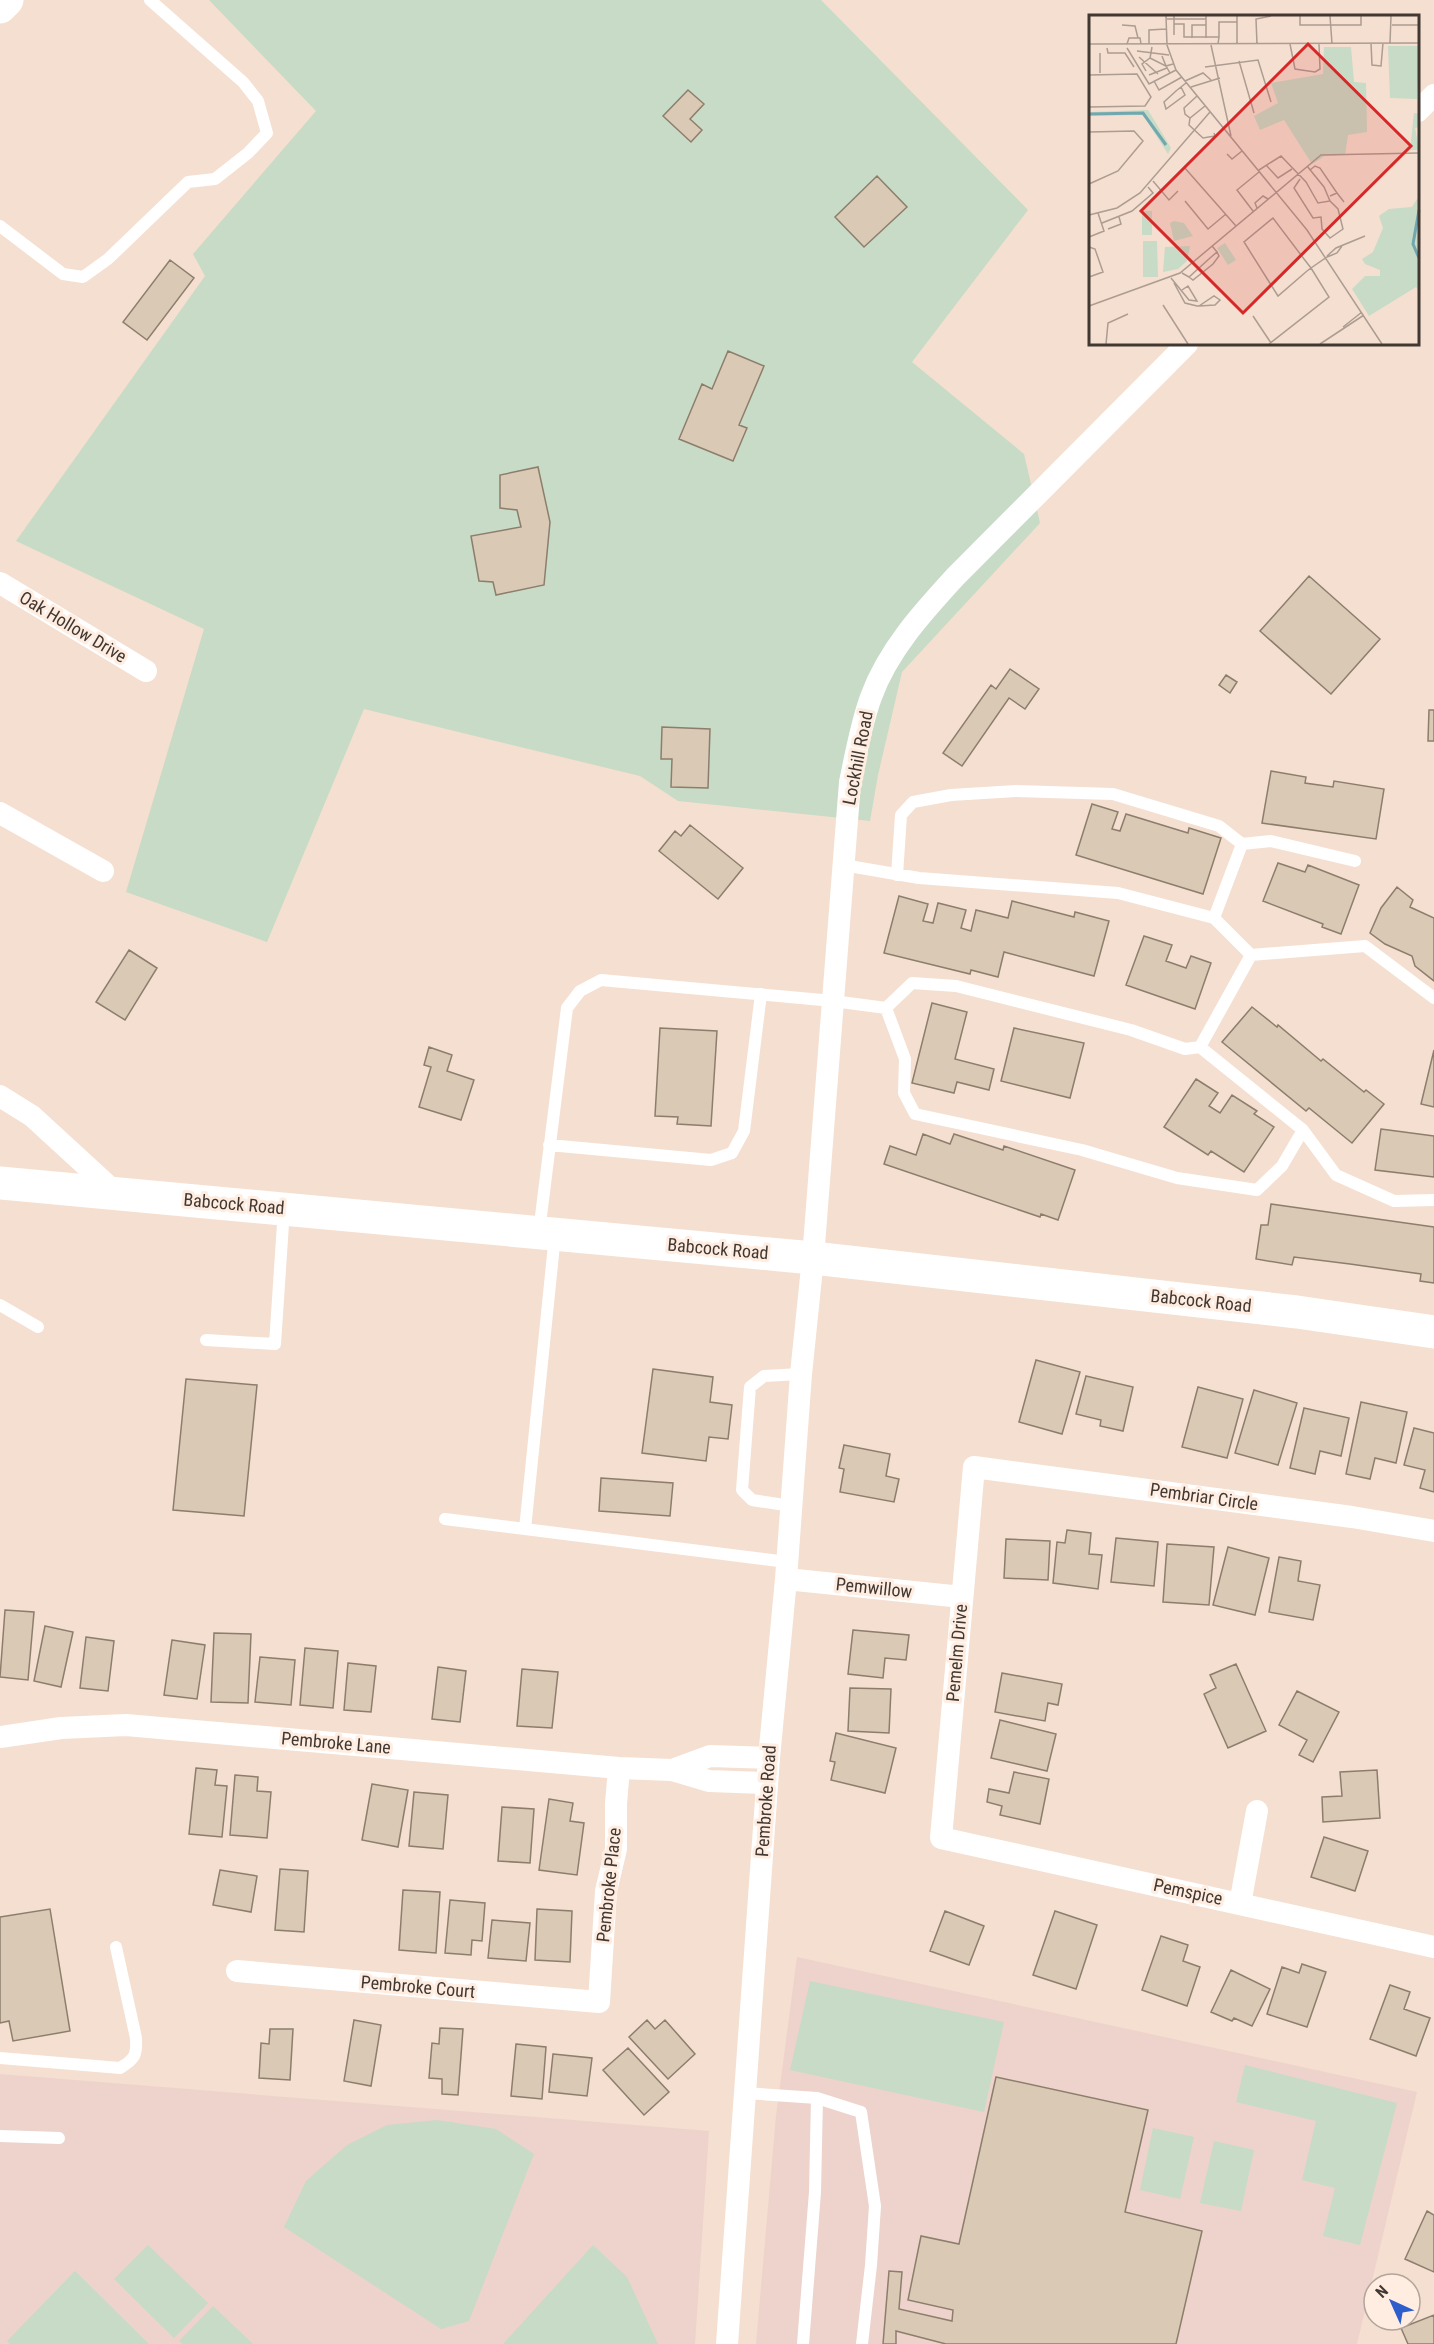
<svg xmlns="http://www.w3.org/2000/svg" width="1434" height="2344" viewBox="0 0 1434 2344" font-family="'Roboto Condensed',sans-serif">
<rect width="100%" height="100%" fill="#f5dfd0"/>
<!-- education -->
<path fill="#edd3cc" d="M 797,1957 L 1417,2092 L 1357,2344 L 756,2344 L 776,2116 Z
M 0,2074 L 709,2131 L 695,2344 L 0,2344 Z"/>
<!-- green -->
<path fill="#c7dbc6" fill-rule="evenodd" d="M 209,0 L 821,0 L 1028,210 L 912,362 L 1024,454 L 1040,523 L 902,672 L 878,775 L 870,821 L 678,801 L 640,776 L 364,709 L 267,942 L 126,892 L 204,629 L 16,541 L 205,276 L 193,254 L 316,111 ZM 688,90 L 703,104 L 690,119 L 702,130 L 691,142 L 663,116 ZM 877,177 L 906,207 L 865,247 L 835,217 ZM 702,385 C 723,392 727,419 747,429 L 733,461 L 679,439 ZM 538,467 L 550,522 L 544,584 L 496,595 L 493,582 L 521,527 L 517,510 L 500,508 L 500,475 Z
M 810,1981 L 1004,2022 L 984,2112 L 790,2070 Z
M 1245,2065 L 1397,2103 L 1360,2245 L 1323,2236 L 1335,2188 L 1302,2180 L 1316,2121 L 1236,2102 Z
M 437,2120 L 496,2129 L 534,2154 L 469,2321 L 441,2329 L 284,2227 L 306,2181 L 347,2145 L 387,2125 Z
M 1153,2128 L 1194,2137 L 1180,2199 L 1140,2190 Z
M 1214,2141 L 1254,2150 L 1241,2211 L 1200,2203 Z
M 148,2245 L 208,2303 L 174,2338 L 114,2279 Z
M 593,2245 L 627,2277 L 658,2344 L 503,2344 Z
M 75,2271 L 149,2344 L 10,2344 L 7,2341 Z
M 213,2306 L 253,2344 L 183,2344 L 179,2341 Z"/>
<!-- building -->
<path fill="#d9c9b5" stroke="#8d7e6c" stroke-width="1.5" d="M 688,90 L 704,104 L 690,119 L 702,130 L 691,142 L 663,116 Z
M 877,176 L 907,207 L 864,247 L 835,217 Z
M 170,260 L 194,278 L 147,340 L 123,322 Z
M 728,351 L 764,366 L 739,425 L 747,428 L 733,461 L 679,439 L 702,384 L 712,389 Z
M 538,467 L 550,522 L 544,585 L 496,595 L 493,582 L 479,581 L 471,536 L 521,527 L 517,510 L 500,508 L 500,475 Z
M 1309,576 L 1380,639 L 1331,694 L 1260,631 Z
M 1010,669 L 1039,689 L 1025,709 L 1009,698 L 962,766 L 943,753 L 991,685 L 996,689 Z
M 1226,675 L 1237,682 L 1230,693 L 1219,685 Z
M 1429,710 L 1434,710 L 1434,741 L 1428,741 Z
M 662,727 L 710,729 L 708,788 L 671,787 L 672,759 L 661,759 Z
M 1271,771 L 1306,777 L 1305,783 L 1333,787 L 1334,781 L 1384,789 L 1376,839 L 1262,823 Z
M 1092,804 L 1118,812 L 1112,829 L 1120,831 L 1126,814 L 1188,833 L 1189,828 L 1221,838 L 1203,894 L 1076,855 Z
M 690,825 L 743,868 L 718,899 L 659,851 L 675,831 L 681,836 Z
M 1278,863 L 1305,872 L 1308,865 L 1359,885 L 1341,934 L 1322,927 L 1323,924 L 1263,901 Z
M 1397,887 L 1413,900 L 1410,907 L 1434,918 L 1434,981 L 1415,966 L 1412,956 L 1385,944 L 1370,933 L 1381,908 Z
M 899,896 L 928,904 L 923,921 L 933,923 L 938,903 L 966,910 L 961,928 L 971,931 L 976,910 L 1008,918 L 1012,901 L 1074,917 L 1075,912 L 1109,921 L 1094,976 L 1004,952 L 998,977 L 971,970 L 970,974 L 884,953 Z
M 1144,936 L 1172,945 L 1166,961 L 1186,968 L 1191,956 L 1211,963 L 1195,1009 L 1126,985 Z
M 129,950 L 157,968 L 125,1020 L 96,1002 Z
M 932,1003 L 967,1012 L 955,1059 L 994,1069 L 989,1090 L 957,1082 L 954,1093 L 912,1083 Z
M 1252,1007 L 1277,1027 L 1278,1025 L 1321,1061 L 1323,1059 L 1364,1092 L 1366,1090 L 1384,1104 L 1352,1143 L 1309,1108 L 1306,1111 L 1222,1042 Z
M 660,1028 L 717,1031 L 711,1126 L 677,1124 L 678,1117 L 655,1116 Z
M 1014,1028 L 1084,1043 L 1070,1098 L 1001,1081 Z
M 429,1047 L 452,1055 L 447,1071 L 474,1080 L 461,1120 L 419,1107 L 431,1067 L 424,1065 Z
M 1434,1050 L 1434,1107 L 1421,1104 Z
M 1196,1079 L 1218,1093 L 1209,1106 L 1220,1113 L 1232,1095 L 1257,1111 L 1254,1114 L 1274,1127 L 1244,1172 L 1211,1151 L 1208,1155 L 1164,1127 Z
M 1381,1129 L 1434,1136 L 1434,1177 L 1375,1170 Z
M 923,1134 L 950,1144 L 954,1134 L 1003,1150 L 1004,1146 L 1075,1170 L 1058,1220 L 1041,1214 L 1040,1217 L 884,1164 L 890,1146 L 916,1155 Z
M 1271,1204 L 1434,1227 L 1434,1283 L 1420,1281 L 1421,1274 L 1350,1264 L 1294,1257 L 1292,1265 L 1256,1259 L 1261,1225 L 1268,1225 Z
M 1036,1360 L 1080,1372 L 1062,1434 L 1019,1422 Z
M 653,1369 L 713,1377 L 710,1402 L 732,1405 L 728,1439 L 709,1437 L 706,1461 L 642,1453 Z
M 1086,1376 L 1133,1387 L 1123,1431 L 1100,1426 L 1101,1420 L 1076,1414 Z
M 186,1379 L 257,1385 L 244,1516 L 173,1510 Z
M 1198,1387 L 1243,1399 L 1227,1458 L 1182,1447 Z
M 1254,1390 L 1297,1403 L 1278,1465 L 1235,1453 Z
M 1361,1402 L 1407,1412 L 1396,1463 L 1375,1458 L 1370,1479 L 1346,1474 Z
M 1304,1408 L 1349,1418 L 1341,1456 L 1320,1451 L 1315,1474 L 1290,1468 Z
M 1414,1428 L 1434,1433 L 1434,1492 L 1420,1488 L 1425,1470 L 1404,1465 Z
M 844,1445 L 890,1454 L 886,1476 L 899,1479 L 894,1502 L 840,1492 L 844,1469 L 839,1468 Z
M 601,1478 L 673,1483 L 670,1516 L 599,1511 Z
M 1067,1530 L 1091,1533 L 1089,1554 L 1102,1555 L 1098,1589 L 1053,1583 L 1057,1542 L 1065,1543 Z
M 1116,1538 L 1158,1542 L 1154,1586 L 1111,1582 Z
M 1006,1539 L 1050,1541 L 1048,1580 L 1004,1578 Z
M 1167,1544 L 1214,1547 L 1209,1605 L 1163,1602 Z
M 1228,1547 L 1269,1558 L 1255,1615 L 1213,1605 Z
M 1279,1557 L 1301,1561 L 1298,1581 L 1320,1585 L 1313,1620 L 1269,1612 Z
M 5,1610 L 34,1612 L 28,1680 L 0,1677 Z
M 45,1626 L 73,1632 L 61,1687 L 34,1681 Z
M 853,1630 L 909,1635 L 906,1660 L 885,1658 L 883,1678 L 848,1674 Z
M 214,1633 L 251,1634 L 248,1703 L 211,1702 Z
M 86,1637 L 114,1641 L 108,1691 L 80,1688 Z
M 172,1640 L 205,1645 L 197,1699 L 164,1695 Z
M 305,1648 L 338,1651 L 333,1708 L 300,1705 Z
M 260,1657 L 295,1660 L 291,1705 L 255,1702 Z
M 348,1663 L 376,1666 L 371,1712 L 344,1710 Z
M 1236,1664 L 1266,1731 L 1228,1748 L 1204,1694 L 1216,1688 L 1210,1675 Z
M 438,1667 L 466,1671 L 460,1722 L 432,1719 Z
M 522,1669 L 558,1672 L 552,1728 L 517,1726 Z
M 1002,1673 L 1062,1684 L 1058,1705 L 1048,1703 L 1045,1721 L 995,1712 Z
M 850,1688 L 891,1689 L 889,1733 L 848,1731 Z
M 1297,1691 L 1339,1712 L 1313,1762 L 1299,1755 L 1307,1740 L 1279,1725 Z
M 1000,1720 L 1056,1734 L 1047,1771 L 991,1758 Z
M 836,1733 L 896,1748 L 885,1793 L 831,1780 L 835,1762 L 830,1761 Z
M 196,1768 L 217,1770 L 215,1785 L 227,1786 L 222,1837 L 189,1834 Z
M 1377,1770 L 1380,1818 L 1323,1822 L 1322,1797 L 1342,1796 L 1340,1772 Z
M 1014,1772 L 1049,1779 L 1040,1824 L 1000,1815 L 1002,1806 L 987,1802 L 989,1789 L 1009,1793 Z
M 235,1775 L 258,1777 L 257,1791 L 271,1792 L 267,1838 L 230,1835 Z
M 372,1784 L 408,1790 L 398,1847 L 362,1840 Z
M 414,1792 L 448,1795 L 443,1849 L 409,1846 Z
M 549,1799 L 573,1803 L 570,1821 L 584,1823 L 577,1875 L 539,1870 Z
M 502,1807 L 534,1809 L 530,1863 L 498,1861 Z
M 1324,1837 L 1368,1851 L 1355,1891 L 1311,1877 Z
M 280,1869 L 308,1871 L 304,1932 L 275,1930 Z
M 220,1870 L 257,1876 L 251,1912 L 213,1905 Z
M 403,1890 L 440,1892 L 436,1953 L 399,1950 Z
M 450,1900 L 485,1903 L 482,1941 L 472,1940 L 471,1955 L 445,1953 Z
M 50,1909 L 70,2031 L 13,2041 L 9,2021 L 0,2023 L 0,1917 Z
M 537,1909 L 572,1911 L 570,1962 L 535,1960 Z
M 945,1911 L 984,1926 L 969,1965 L 930,1951 Z
M 1055,1911 L 1097,1925 L 1076,1989 L 1033,1975 Z
M 492,1920 L 530,1923 L 526,1961 L 488,1958 Z
M 1161,1936 L 1188,1945 L 1183,1961 L 1200,1967 L 1187,2006 L 1142,1990 Z
M 1302,1964 L 1326,1972 L 1307,2027 L 1267,2014 L 1282,1967 L 1299,1973 Z
M 1231,1970 L 1270,1989 L 1252,2026 L 1234,2018 L 1232,2021 L 1211,2012 Z
M 1390,1985 L 1410,1992 L 1404,2009 L 1430,2018 L 1416,2056 L 1370,2039 Z
M 354,2020 L 381,2025 L 371,2086 L 344,2081 Z
M 647,2020 L 655,2029 L 665,2020 L 695,2054 L 668,2079 L 629,2037 Z
M 440,2028 L 463,2029 L 458,2095 L 442,2094 L 442,2079 L 429,2078 L 432,2043 L 439,2044 Z
M 270,2029 L 293,2029 L 290,2080 L 259,2078 L 261,2043 L 269,2044 Z
M 516,2044 L 546,2047 L 542,2099 L 511,2096 Z
M 628,2048 L 669,2092 L 644,2115 L 603,2070 Z
M 553,2054 L 592,2058 L 587,2096 L 549,2092 Z
M 996,2077 L 1148,2110 L 1125,2212 L 1202,2231 L 1176,2344 L 946,2344 L 896,2331 L 896,2344 L 883,2344 L 889,2271 L 902,2272 L 899,2309 L 952,2321 L 953,2310 L 908,2300 L 921,2236 L 959,2244 Z
M 1427,2211 L 1434,2215 L 1434,2272 L 1405,2259 Z
M 1434,2315 L 1434,2344 L 1408,2344 L 1401,2328 Z"/>
<g fill="none" stroke-linecap="round" stroke-linejoin="round">
<!-- service -->
<path stroke="#fff" stroke-width="12" d="M 0,226 L 63,274 L 83,277 L 108,259 L 188,182 L 215,179 L 248,153 L 267,133 L 258,101 L 243,82 L 150,0
M 897,875 L 901,815 L 913,802 L 951,795 L 1016,791 L 1113,794 L 1219,826 L 1242,844
M 1214,918 L 1242,844 L 1271,841 L 1355,861
M 1251,955 L 1365,946 L 1434,998
M 886,1008 L 905,1059 L 904,1093 L 915,1114 L 1082,1150 L 1177,1178 L 1257,1190 L 1282,1166 L 1303,1130 L 1336,1175 L 1394,1201 L 1434,1200
M 1200,1047 L 1303,1130
M 549,1145 L 711,1160 L 732,1153 L 744,1131 L 761,994
M 539,1232 L 567,1008 L 580,991 L 601,980 L 833,1001 L 886,1008 L 912,983 L 956,986 L 1131,1030 L 1185,1049 L 1200,1047 L 1251,955 L 1214,918 L 1118,893 L 919,878 L 843,865
M 555,1235 L 525,1529 L 787,1562
M 0,1305 L 38,1327
M 206,1340 L 275,1344 L 284,1209
M 791,1506 L 752,1500 L 742,1490 L 750,1387 L 764,1376 L 801,1374
M 445,1519 L 525,1529
M 0,2058 L 120,2068 C 135,2059 137,2055 136,2038 L 116,1947
M 745,2093 L 817,2098 L 815,2192 L 803,2344
M 817,2098 L 861,2112 L 875,2206 L 871,2265 L 862,2344
M 0,2136 L 59,2138"/>
<!-- minor -->
<path stroke="#fff" stroke-width="22" d="M 1418,111 L 1434,95
M 0,583 L 146,671
M 0,813 L 103,871
M 0,1096 L 32,1116 L 117,1194
M 1434,1531 L 1352,1517 L 974,1467 L 941,1838 L 1434,1947
M 786,1579 L 962,1597
M 0,1737 L 61,1728 L 126,1725 L 619,1768 L 672,1770 L 709,1781 L 767,1783
M 672,1770 L 710,1756 L 769,1758
M 1240,1904 L 1257,1811
M 237,1971 L 599,2002 L 606,1891 L 616,1849 L 616,1804 L 619,1768
M 727,2344 L 769,1758 L 786,1579 L 801,1374 L 813,1258 L 850,782 C 856,754 861,724 871,697 C 888,650 923,612 956,576 L 1187,344"/>
<!-- secondary -->
<path stroke="#fff" stroke-width="33" d="M 0,7 L 7,0
M 0,1183 L 813,1258 L 1297,1312 L 1434,1332"/>
</g>
<g text-anchor="middle" stroke-width="6" stroke-linejoin="round" paint-order="stroke">
<!-- street labels -->
<g font-size="18" fill="#413832" stroke="#ffede1">
<text transform="translate(73 627) rotate(31)" y="6">Oak Hollow Drive</text>
<text transform="translate(858 758) rotate(-79)" y="6">Lockhill Road</text>
<text transform="translate(234 1204) rotate(5)" y="6">Babcock Road</text>
<text transform="translate(718 1249) rotate(5)" y="6">Babcock Road</text>
<text transform="translate(1201 1301) rotate(6)" y="6">Babcock Road</text>
<text transform="translate(1204 1497) rotate(8)" y="6">Pembriar Circle</text>
<text transform="translate(874 1588) rotate(6)" y="6">Pemwillow</text>
<text transform="translate(957 1653) rotate(-85)" y="6">Pemelm Drive</text>
<text transform="translate(336 1743) rotate(5)" y="6">Pembroke Lane</text>
<text transform="translate(766 1801) rotate(-86)" y="6">Pembroke Road</text>
<text transform="translate(609 1885) rotate(-84)" y="6">Pembroke Place</text>
<text transform="translate(1188 1892) rotate(12)" y="6">Pemspice</text>
<text transform="translate(418 1987) rotate(5)" y="6">Pembroke Court</text>
</g>
</g>
<!-- overview -->
<g transform="translate(1089 15)">
<rect width="330" height="330" fill="#f5dfd0"/>
<path d="M 299,31 L 330,31 L 328,84 L 301,83 ZM 235,32 L 262,32 L 265,67 L 277,68 L 278,117 L 259,120 L 256,140 L 236,141 L 223,149 L 195,105 L 171,115 L 165,101 L 189,88 L 182,68 L 234,59 ZM 59,95 L 82,133 L 79,139 L 54,100 L 0,101 L 0,97 ZM 325,98 L 330,99 L 330,112 L 326,113 L 330,135 L 321,135 ZM 330,181 L 330,276 L 327,272 L 280,301 L 263,274 L 276,261 L 291,261 L 291,255 L 276,249 L 273,244 L 284,237 L 294,213 L 290,201 L 300,194 L 323,192 ZM 53,196 L 63,196 L 63,220 L 53,220 ZM 85,206 L 95,208 L 104,221 L 85,226 L 81,208 ZM 54,226 L 68,226 L 69,262 L 54,262 ZM 136,228 L 147,245 L 139,250 L 128,233 ZM 101,231 L 98,246 L 89,254 L 74,257 L 76,232 Z" fill="#c7dbc6"/>
<path fill="none" stroke="#71a8af" stroke-width="3" d="M 0,99 L 54,98 L 77,130M 330,195 L 324,229 L 330,243"/>
<path fill="none" stroke="#ad9c91" stroke-width="1.5" d="M 77,1 L 78,30 L 87,55 L 218,215 L 293,329M 85,1 L 85,20M 117,1 L 117,23M 148,1 L 148,29M 211,1 L 211,10 L 272,10 L 272,1M 241,1 L 243,29M 78,4 L 117,4M 85,9 L 95,9 L 95,22 L 130,22 L 129,29M 33,10 L 46,11 L 49,23M 303,10 L 330,10M 130,22 L 130,7 L 148,7M 103,23 L 103,10 L 117,10M 282,28 L 283,50 L 292,51 L 294,28M 301,28 L 302,1M 0,29 L 330,28M 38,29 L 40,23 L 51,23 L 52,29M 60,29 L 60,15 L 77,14M 168,29 L 167,4 L 182,1M 201,29 L 206,54 L 226,57 L 231,54 L 230,29M 122,30 L 142,121M 63,32 L 61,43 L 77,51 L 81,58M 18,33 L 19,38 L 36,38 L 45,52M 38,33 L 60,69 L 87,55M 48,36 L 80,40M 73,41 L 77,51 L 84,49M 50,42 L 69,59M 150,46 L 165,98M 116,52 L 169,45 L 182,87M 57,56 L 53,49 L 61,43M 11,58 L 11,38M 0,60 L 48,59 L 62,82 L 56,91 L 0,92M 60,60 L 78,53M 65,66 L 70,75 L 93,62M 96,66 L 114,58 L 122,65M 92,72 L 96,80 L 77,94 L 75,87 L 87,76 L 97,68M 102,72 L 131,63M 108,81 L 95,93 L 96,99 L 101,103 L 116,91M 101,103 L 100,110 L 114,123 L 126,121 L 125,118M 0,117 L 45,116 L 54,126 L 29,156 L 0,169M 138,139 L 143,144 L 153,136M 177,150 L 189,163 L 203,154M 95,152 L 147,211M 170,155 L 192,141 L 217,167 L 229,188 L 241,186 L 235,172 L 218,151M 221,155 L 226,151 L 231,153 L 248,178M 211,164 L 205,173 L 224,203 L 232,202 L 233,214 L 241,223 L 254,214 L 249,194 L 241,186M 64,166 L 80,185 L 89,176M 241,181 L 248,178 L 255,187M 96,186 L 119,214 L 137,199M 168,193 L 166,188 L 174,181 L 179,184M 164,196 L 148,175 L 170,157M 0,200 L 28,193 L 51,178 L 121,97M 13,208 L 43,196 L 64,178 L 59,172M 19,214 L 32,209 L 30,202M 0,222 L 15,216 L 9,198M 0,232 L 6,234 L 14,257 L 0,262M 238,241 L 247,233 L 276,221M 93,258 L 100,262 L 121,243 L 128,237 L 123,231M 100,262 L 104,265 L 124,249 L 130,241 L 128,237M 82,263 L 100,285 L 108,286 L 99,271 L 93,275M 85,268 L 96,288 L 108,291 L 110,291 L 126,290 L 131,285 L 125,281 L 110,291M 74,290 L 99,329M 0,291 L 91,258 L 232,140 L 330,138M 164,301 L 182,328M 254,312 L 273,297M 17,329 L 19,308 L 39,299M 180,329 L 240,282 L 222,253 L 215,244 L 184,203 L 155,227 L 189,281 L 218,256 L 222,253 L 238,242 L 248,238 L 253,231M 231,329 L 275,300"/>
<path fill="#d62828" fill-opacity="0.15" stroke="#d62828" stroke-width="3" d="M 219,29 L 322,131 L 154,298 L 52,196 Z"/>
<rect width="330" height="330" fill="none" stroke="#413832" stroke-width="3"/>
</g>
<!-- north arrow -->
<g transform="translate(1392 2302) rotate(315)"><circle r="28" fill="#ffede1" stroke="#b3a59b" stroke-width="1.5"/>
<path d="M0-4.5L10 22L0 15L-10 22Z" fill="#2d5ecc"/>
<text y="-9" font-size="16" font-weight="bold" text-anchor="middle" fill="#413832">N</text>
</g>
</svg>
